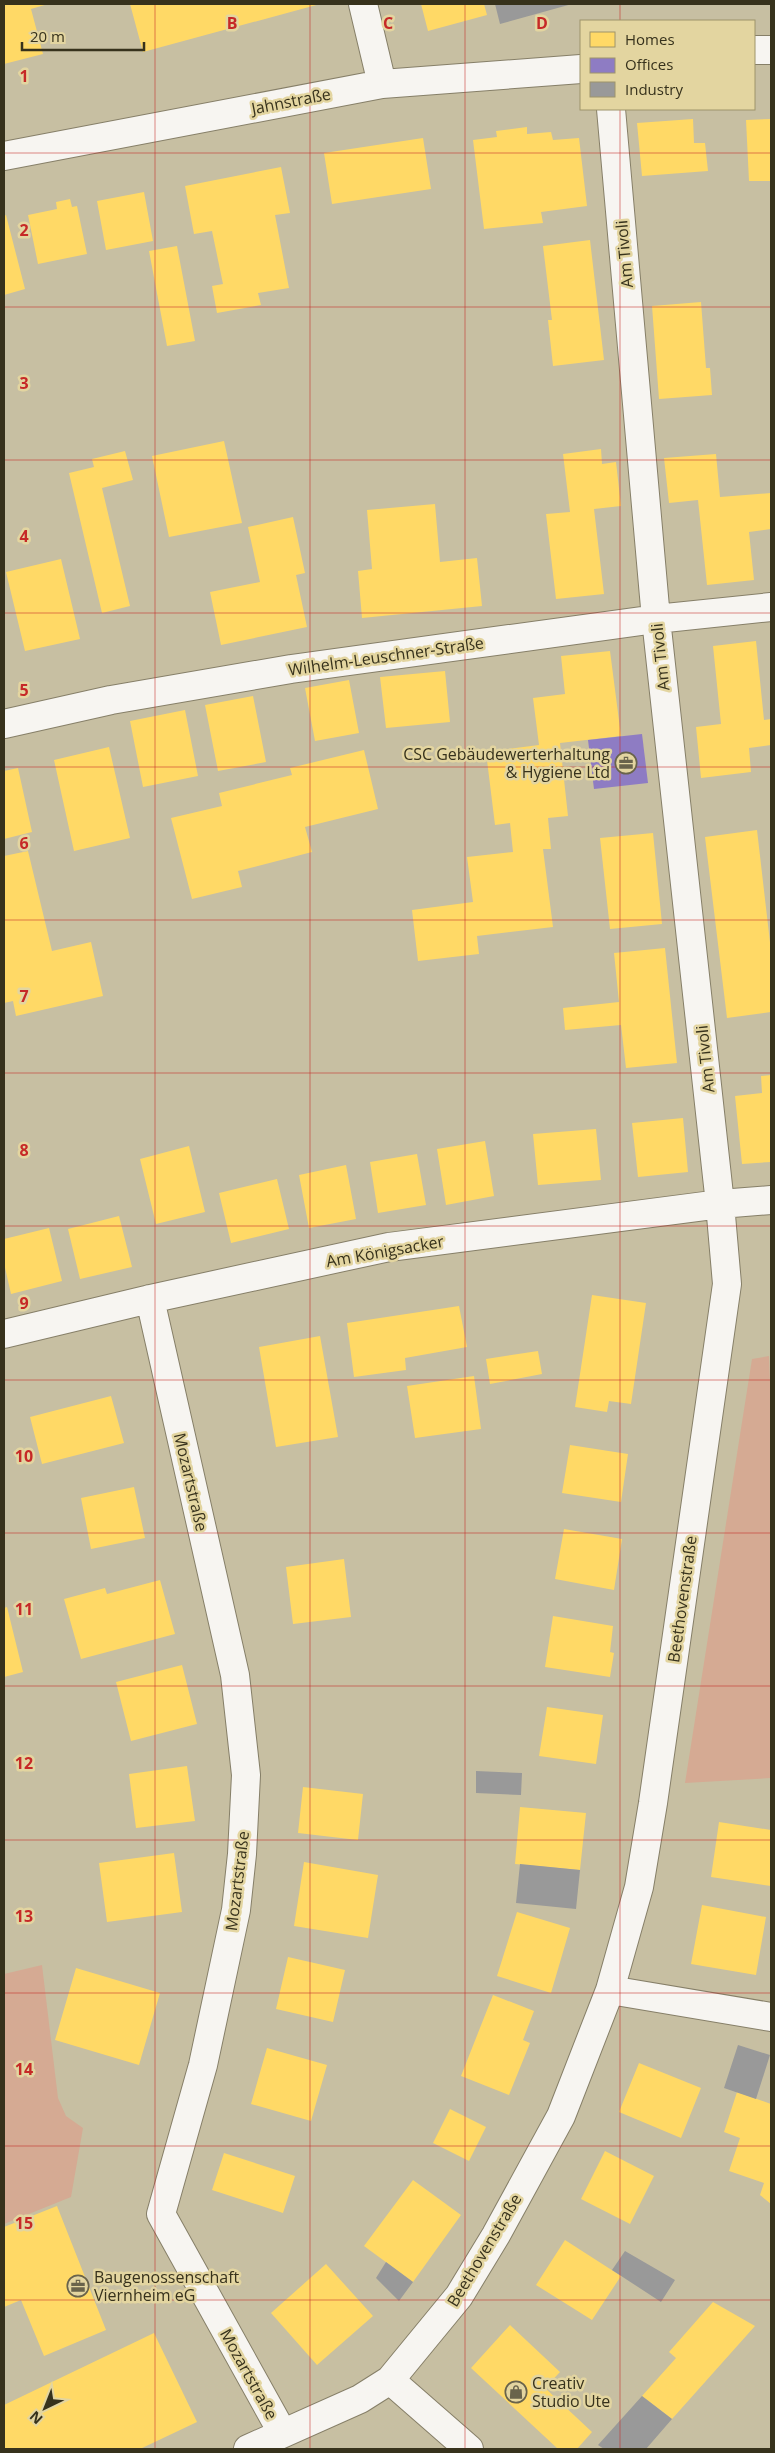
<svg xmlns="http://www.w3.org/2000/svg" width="775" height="2453" viewBox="0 0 775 2453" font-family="'Open Sans',sans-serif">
<rect width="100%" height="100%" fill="#c7bfa2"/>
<!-- green -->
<path fill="#d5aa93" d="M 769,1356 L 771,1408 L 771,1778 L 685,1783 L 752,1359 Z
M 42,1965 L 58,2098 L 66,2116 L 83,2128 L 71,2197 L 4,2224 L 4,1974 Z"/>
<!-- homes -->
<path fill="#ffd966" d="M 4,4 L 48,4 L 31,9 L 43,54 L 4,64 Z
M 130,4 L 320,4 L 143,52 Z
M 421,4 L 484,4 L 487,15 L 428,31 Z
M 693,119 L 694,143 L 705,143 L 708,171 L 642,176 L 637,123 Z
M 771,119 L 771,181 L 749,181 L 746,120 Z
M 527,127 L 527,134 L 551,132 L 553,140 L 579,138 L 587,206 L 541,212 L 543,223 L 484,229 L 473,140 L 497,137 L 496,131 Z
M 423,138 L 431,189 L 332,204 L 324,153 Z
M 281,167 L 290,213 L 275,215 L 289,288 L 258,293 L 261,305 L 217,313 L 212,286 L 223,284 L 212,231 L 194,234 L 185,186 Z
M 144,192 L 153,241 L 106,250 L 97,201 Z
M 70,199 L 72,207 L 77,206 L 87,254 L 38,264 L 28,215 L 57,209 L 56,202 Z
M 6,215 L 25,289 L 4,295 L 4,216 Z
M 590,240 L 604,360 L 553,366 L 548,320 L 552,320 L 543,246 Z
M 177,246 L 195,341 L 167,346 L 149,251 Z
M 701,302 L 706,368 L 710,368 L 712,395 L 659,399 L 652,306 Z
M 224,441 L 242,523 L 169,537 L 152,456 Z
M 601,449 L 602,464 L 616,462 L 621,506 L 594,509 L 604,594 L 556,599 L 546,514 L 570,512 L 563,454 Z
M 125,451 L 133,480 L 102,488 L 130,606 L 102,613 L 69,473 L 94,467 L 92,459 Z
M 716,454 L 720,497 L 771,493 L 771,529 L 749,532 L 754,580 L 707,585 L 698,500 L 669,503 L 664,458 Z
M 435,504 L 440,562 L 477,558 L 482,606 L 362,618 L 358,571 L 372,569 L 367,510 Z
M 293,517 L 305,573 L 296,575 L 307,627 L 221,645 L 210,592 L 260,582 L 248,527 Z
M 61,559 L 80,639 L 25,651 L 6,572 Z
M 756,641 L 764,720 L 771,719 L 771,745 L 749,748 L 751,772 L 701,778 L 696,727 L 721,724 L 713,646 Z
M 610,651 L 621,736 L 560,743 L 568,816 L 548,818 L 551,849 L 543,849 L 553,927 L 477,936 L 479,954 L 418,961 L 412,910 L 473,902 L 467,857 L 513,852 L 510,823 L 495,825 L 486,752 L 539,745 L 533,698 L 565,694 L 561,656 Z
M 445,671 L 450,722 L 386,728 L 380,677 Z
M 349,680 L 359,733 L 315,741 L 305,688 Z
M 253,696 L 266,762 L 218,771 L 205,705 Z
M 185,710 L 198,776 L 143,787 L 130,721 Z
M 109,747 L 130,838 L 74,851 L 54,760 Z
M 364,750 L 378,809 L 305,827 L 312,852 L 238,871 L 242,887 L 192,899 L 171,818 L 222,806 L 219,793 L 292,775 L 290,768 Z
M 18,768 L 32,832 L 4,839 L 4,771 Z
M 757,830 L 771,951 L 771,1012 L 727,1018 L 705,837 Z
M 653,833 L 662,924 L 610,929 L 600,838 Z
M 28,851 L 52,951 L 91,942 L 103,996 L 16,1016 L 13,1001 L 4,1003 L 4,856 Z
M 665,948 L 677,1063 L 626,1068 L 621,1025 L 565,1030 L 563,1008 L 619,1002 L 614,953 Z
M 771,1075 L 771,1162 L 742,1164 L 735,1096 L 762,1093 L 761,1076 Z
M 683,1118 L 688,1172 L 638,1177 L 632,1123 Z
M 596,1129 L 601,1180 L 538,1185 L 533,1134 Z
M 485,1141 L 494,1196 L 446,1205 L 437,1149 Z
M 189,1146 L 205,1212 L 156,1224 L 140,1159 Z
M 417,1154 L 426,1205 L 378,1213 L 370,1162 Z
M 346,1165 L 356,1219 L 309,1228 L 299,1175 Z
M 277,1179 L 289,1229 L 231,1243 L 219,1193 Z
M 119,1216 L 132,1267 L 80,1279 L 68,1229 Z
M 49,1228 L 62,1281 L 11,1294 L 4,1263 L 4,1239 Z
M 592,1295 L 646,1303 L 631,1404 L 609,1401 L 607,1412 L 575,1407 Z
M 459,1306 L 467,1347 L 405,1358 L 406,1370 L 354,1377 L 347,1323 Z
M 320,1336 L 338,1437 L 276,1447 L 259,1347 Z
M 538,1351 L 542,1374 L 490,1384 L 486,1359 Z
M 474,1376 L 481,1429 L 415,1438 L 407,1386 Z
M 111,1396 L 124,1443 L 42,1464 L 30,1417 Z
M 570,1445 L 628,1454 L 621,1502 L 562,1493 Z
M 134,1487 L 145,1538 L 91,1549 L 81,1498 Z
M 564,1529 L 622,1539 L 614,1590 L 555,1579 Z
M 344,1559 L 351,1617 L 293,1624 L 286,1567 Z
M 160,1580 L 175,1634 L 81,1659 L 64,1599 L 105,1588 L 107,1594 Z
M 7,1607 L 23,1672 L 4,1677 L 4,1608 Z
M 553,1616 L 613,1626 L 610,1652 L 614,1653 L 610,1677 L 545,1667 Z
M 182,1665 L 197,1724 L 131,1741 L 116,1682 Z
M 547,1707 L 603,1715 L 596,1764 L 539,1756 Z
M 187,1766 L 195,1821 L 136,1828 L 129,1774 Z
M 303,1787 L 363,1794 L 358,1840 L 298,1833 Z
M 520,1807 L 586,1813 L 580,1870 L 515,1864 Z
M 719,1822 L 771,1830 L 771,1886 L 711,1877 Z
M 174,1853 L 182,1912 L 107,1922 L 99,1863 Z
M 304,1862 L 378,1875 L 368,1938 L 294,1926 Z
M 702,1905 L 766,1917 L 756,1975 L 691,1964 Z
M 517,1912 L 570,1928 L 551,1993 L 497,1976 Z
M 288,1957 L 345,1970 L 333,2022 L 276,2009 Z
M 76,1968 L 160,1993 L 139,2065 L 55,2040 Z
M 493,1995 L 534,2011 L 523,2040 L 530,2043 L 509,2095 L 461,2076 Z
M 267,2048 L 327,2065 L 311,2121 L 251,2104 Z
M 639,2063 L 701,2088 L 681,2138 L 619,2112 Z
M 737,2092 L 771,2104 L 771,2204 L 760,2195 L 764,2183 L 729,2171 L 740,2138 L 724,2132 Z
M 450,2109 L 486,2127 L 469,2161 L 433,2143 Z
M 605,2151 L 654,2176 L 630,2224 L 581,2199 Z
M 224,2153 L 295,2176 L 283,2213 L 212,2190 Z
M 413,2180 L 461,2215 L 413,2282 L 364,2246 Z
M 57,2206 L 106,2330 L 44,2356 L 21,2300 L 4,2307 L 4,2227 Z
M 565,2240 L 621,2276 L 592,2320 L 536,2285 Z
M 326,2264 L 373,2316 L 317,2365 L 271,2313 Z
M 713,2302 L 755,2326 L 672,2419 L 642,2396 L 676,2358 L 669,2352 Z
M 510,2325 L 560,2372 L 545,2388 L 592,2432 L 577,2449 L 558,2449 L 471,2368 Z
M 154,2333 L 197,2422 L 140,2449 L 4,2449 L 4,2405 Z"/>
<!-- offices -->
<path fill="#8e7cc3" d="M 642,734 L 648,783 L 594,789 L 588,740 Z"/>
<!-- industry -->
<path fill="#999" d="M 495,4 L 572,4 L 500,24 Z
M 476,1771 L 522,1773 L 521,1795 L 476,1793 Z
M 520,1864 L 580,1870 L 576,1909 L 516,1903 Z
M 738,2045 L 770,2055 L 756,2099 L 724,2088 Z
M 625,2251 L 675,2280 L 661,2302 L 612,2270 Z
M 386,2262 L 413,2282 L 399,2301 L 376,2278 Z
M 642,2396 L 672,2419 L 646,2449 L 604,2449 L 598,2445 Z"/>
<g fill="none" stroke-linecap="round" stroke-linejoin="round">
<!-- street casing -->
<g stroke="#867f68" stroke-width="30">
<path id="street" d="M 363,4 L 382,84
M 754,50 L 771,50
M 4,156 L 382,84 L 581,69
M 4,724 L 111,700 L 291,669 L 656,619 L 771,607
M 150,1299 L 235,1675 L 246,1775 L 242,1854 L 236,1910 L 203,2065 L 161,2214 L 282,2432
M 4,1334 L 150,1299 L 389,1247 L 720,1204 L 771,1200
M 610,1990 L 771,2017
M 390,2380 L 469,2449
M 248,2449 L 360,2399 L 390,2380 L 459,2296 L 496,2235 L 561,2116 L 610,1990 L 639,1887 L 653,1803 L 727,1284 L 720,1204 L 656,619 L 611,109"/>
</g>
<!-- street -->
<use href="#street" stroke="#f7f5f1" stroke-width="28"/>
</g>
<!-- grid -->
<path fill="none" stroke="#c62927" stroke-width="1" stroke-opacity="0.55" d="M 155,4 L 155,2449M 310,4 L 310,2449M 465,4 L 465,2449M 620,4 L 620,21M 620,109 L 620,2449M 4,153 L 771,153M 4,307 L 771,307M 4,460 L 771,460M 4,613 L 771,613M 4,767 L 771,767M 4,920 L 771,920M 4,1073 L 771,1073M 4,1226 L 771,1226M 4,1380 L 771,1380M 4,1533 L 771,1533M 4,1686 L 771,1686M 4,1840 L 771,1840M 4,1993 L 771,1993M 4,2146 L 771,2146M 4,2300 L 771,2300"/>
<!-- icons -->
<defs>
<g id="office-ring" transform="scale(1.125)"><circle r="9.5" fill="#e3d5a0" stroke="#69634b" stroke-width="1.5"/><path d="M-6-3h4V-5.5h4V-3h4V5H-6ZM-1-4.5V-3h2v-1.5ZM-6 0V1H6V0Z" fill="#69634b"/></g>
<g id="shop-ring" transform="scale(1.125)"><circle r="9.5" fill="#e3d5a0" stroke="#69634b" stroke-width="1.5"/><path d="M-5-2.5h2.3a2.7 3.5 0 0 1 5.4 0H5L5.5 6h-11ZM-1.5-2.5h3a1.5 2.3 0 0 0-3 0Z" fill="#69634b"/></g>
</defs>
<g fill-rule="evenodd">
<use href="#office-ring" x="626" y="763"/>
<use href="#office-ring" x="78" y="2286"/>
<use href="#shop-ring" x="516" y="2392"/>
</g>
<g text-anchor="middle" stroke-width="5" stroke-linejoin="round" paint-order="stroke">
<!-- street labels -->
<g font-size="16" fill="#37321c" stroke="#e3d5a0">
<text transform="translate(291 101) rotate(-11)" y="6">Jahnstraße</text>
<text transform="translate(624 254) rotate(-95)" y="6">Am Tivoli</text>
<text transform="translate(386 656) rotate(-8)" y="6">Wilhelm-Leuschner-Straße</text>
<text transform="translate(660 657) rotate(-96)" y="6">Am Tivoli</text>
<text transform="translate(705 1059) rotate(-96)" y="6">Am Tivoli</text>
<text transform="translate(385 1251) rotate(-10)" y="6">Am Königsacker</text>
<text transform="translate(191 1482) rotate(77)" y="6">Mozartstraße</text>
<text transform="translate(682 1599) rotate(-82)" y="6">Beethovenstraße</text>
<text transform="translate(237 1881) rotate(-83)" y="6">Mozartstraße</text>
<text transform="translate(484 2250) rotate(-59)" y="6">Beethovenstraße</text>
<text transform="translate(249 2374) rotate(61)" y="6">Mozartstraße</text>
</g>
<!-- poi labels -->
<g font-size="16" fill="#37321c" stroke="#e3d5a0" text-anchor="start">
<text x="610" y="760" text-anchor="end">CSC Gebäudewerterhaltung<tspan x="610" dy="18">&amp; Hygiene Ltd</tspan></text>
<text x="94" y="2283">Baugenossenschaft<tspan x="94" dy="18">Viernheim eG</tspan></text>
<text x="532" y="2389">Creativ<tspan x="532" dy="18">Studio Ute</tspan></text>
</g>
</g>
<g font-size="16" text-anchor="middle" font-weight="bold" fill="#c62927" stroke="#e3d5a0" stroke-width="5" stroke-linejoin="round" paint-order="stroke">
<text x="232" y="29">B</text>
<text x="388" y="29">C</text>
<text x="542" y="29">D</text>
<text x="24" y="82">1</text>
<text x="24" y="236">2</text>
<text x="24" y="389">3</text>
<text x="24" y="542">4</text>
<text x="24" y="696">5</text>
<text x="24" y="849">6</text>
<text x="24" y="1002">7</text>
<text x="24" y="1156">8</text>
<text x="24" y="1309">9</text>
<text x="24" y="1462">10</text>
<text x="24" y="1615">11</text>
<text x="24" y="1769">12</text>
<text x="24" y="1922">13</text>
<text x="24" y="2075">14</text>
<text x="24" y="2229">15</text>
</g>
<!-- border -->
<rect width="775" height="2453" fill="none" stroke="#37321c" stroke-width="10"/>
<!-- legend -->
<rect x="580" y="20" width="175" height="90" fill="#e3d5a0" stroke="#9e946b"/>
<rect x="590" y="32" width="25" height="15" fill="#ffd966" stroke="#9e946b"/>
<text x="625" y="45" font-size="15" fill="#37321c">Homes</text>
<rect x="590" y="58" width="25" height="15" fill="#8e7cc3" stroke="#9e946b"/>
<text x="625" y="70" font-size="15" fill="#37321c">Offices</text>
<rect x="590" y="82" width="25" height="15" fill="#999999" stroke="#9e946b"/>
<text x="625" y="95" font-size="15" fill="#37321c">Industry</text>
<!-- north arrow -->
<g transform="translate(45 2408) rotate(223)" stroke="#e3d5a0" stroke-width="4" paint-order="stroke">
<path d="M0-4L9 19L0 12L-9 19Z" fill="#37321c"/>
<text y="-8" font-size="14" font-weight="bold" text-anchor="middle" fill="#37321c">N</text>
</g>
<!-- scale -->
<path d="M22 42v8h122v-8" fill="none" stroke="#37321c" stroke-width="2.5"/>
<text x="30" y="42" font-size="15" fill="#37321c" stroke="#e3d5a0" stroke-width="4" paint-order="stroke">20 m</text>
</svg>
